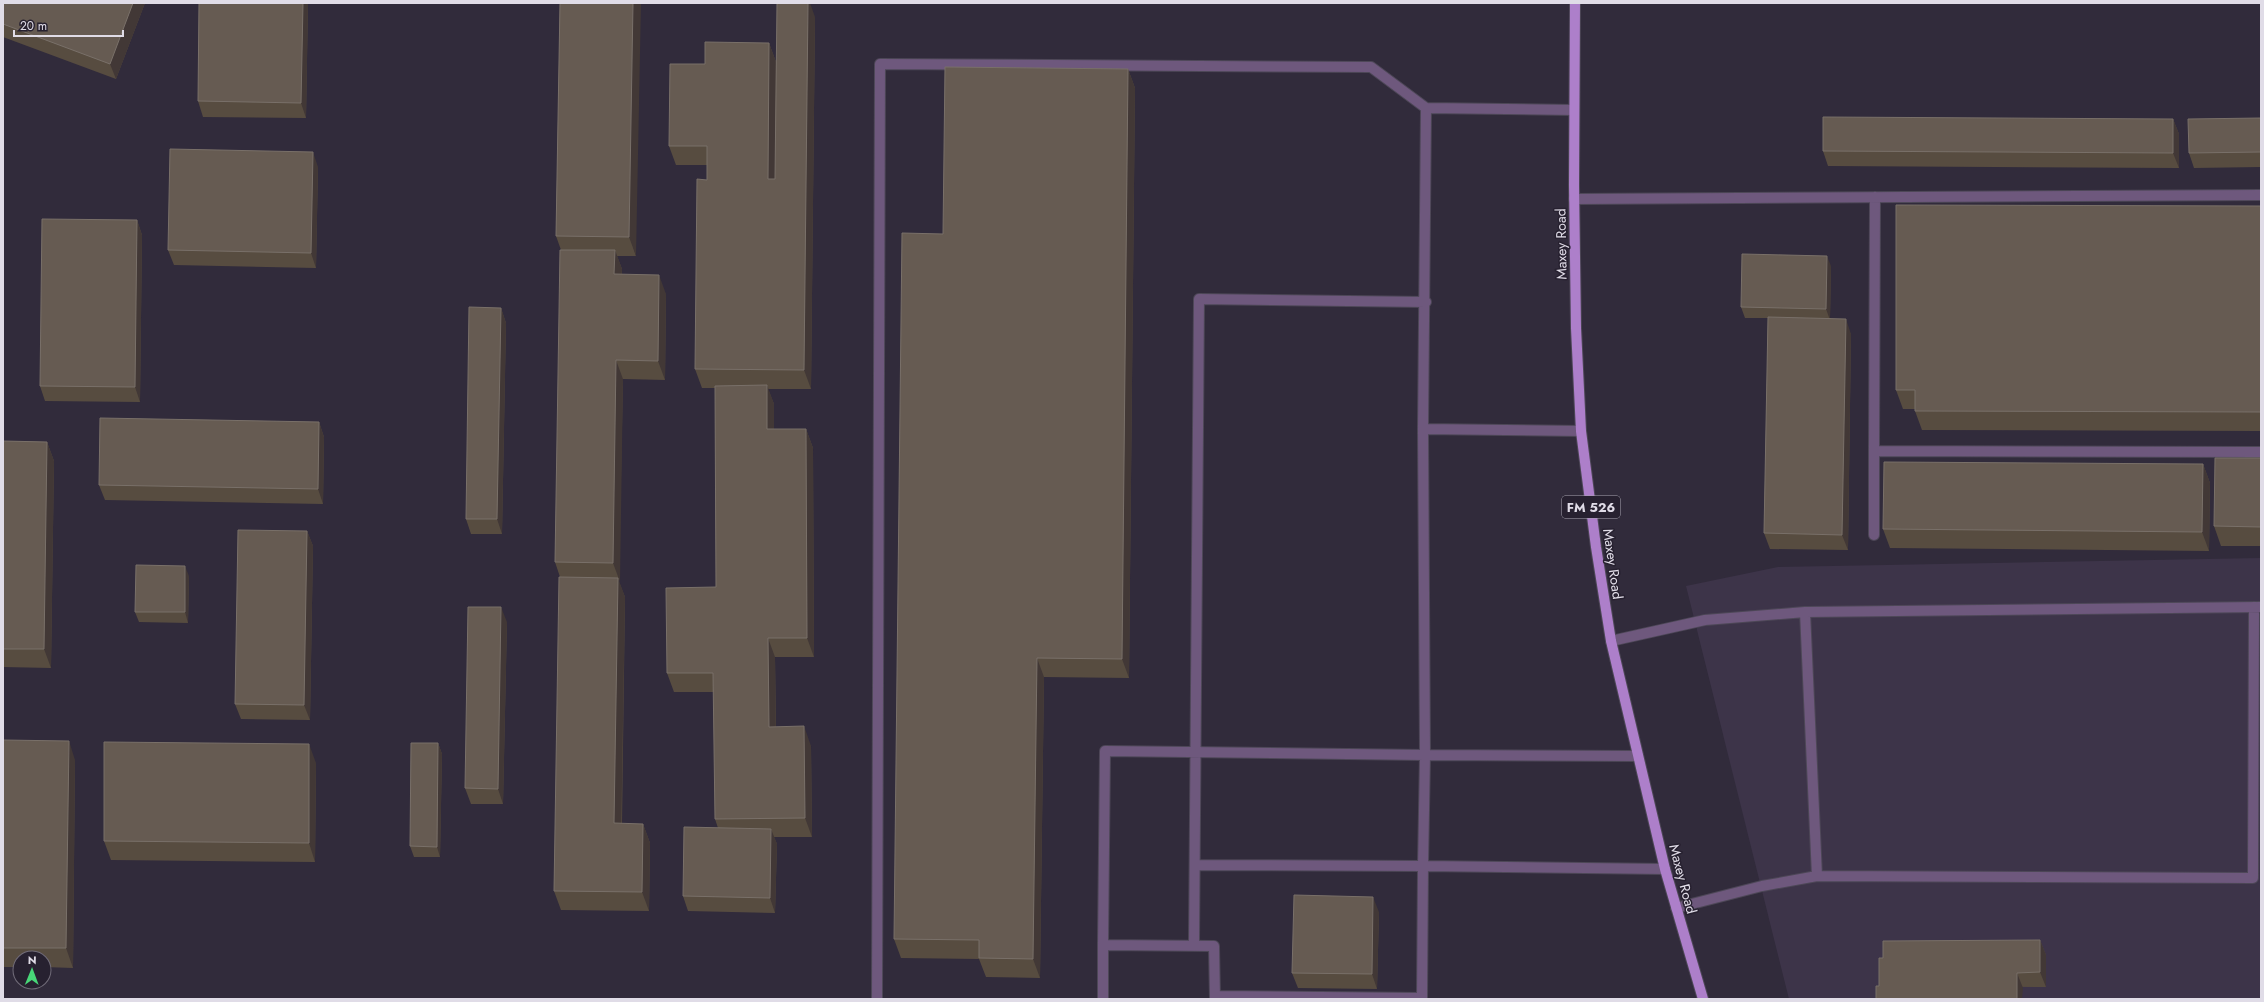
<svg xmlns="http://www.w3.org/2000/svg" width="2264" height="1002" viewBox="0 0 2264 1002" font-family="Jost,sans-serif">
<rect width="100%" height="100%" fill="#312b3b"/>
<!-- built -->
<path fill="#3d3449" d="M 2261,558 L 2261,999 L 1789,999 L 1686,586 L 1778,567 Z"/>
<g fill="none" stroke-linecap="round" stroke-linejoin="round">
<!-- minor casing -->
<g stroke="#4d4757" stroke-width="12">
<path id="minor" d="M 1875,197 L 1874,451 L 2261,452
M 1574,199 L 2261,195
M 1423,429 L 1581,431
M 1874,535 L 1874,451
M 1805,612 L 1817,876 L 2253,878 L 2254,607
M 1611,641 L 1705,620 L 1805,612 L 2261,607
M 1638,756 L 1425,755 L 1423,866 L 1665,869
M 1195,865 L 1423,866 L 1422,998 L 1215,996
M 1676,908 L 1762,886 L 1817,876
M 1103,945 L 1105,751 L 1425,755 L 1423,429 L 1426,108 L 1574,110
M 1194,945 L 1199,299 L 1426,302
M 877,999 L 880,64 L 1371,67 L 1426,108
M 1103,999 L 1103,945 L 1214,946 L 1215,999"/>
</g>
<!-- major casing -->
<g stroke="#4d4757" stroke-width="12">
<path id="major" d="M 1575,3 L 1574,185 L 1576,328 L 1581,431 L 1596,547 L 1611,641 L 1665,869 L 1703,999"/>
</g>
<!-- minor -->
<use href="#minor" stroke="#6e587d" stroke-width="10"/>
<!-- major -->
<use href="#major" stroke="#ad7fca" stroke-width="10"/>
</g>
<!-- wall -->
<path fill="#574c40" d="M 3,3 L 145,3 L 116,79 L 3,37 Z
M 199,3 L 308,3 L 306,118 L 203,117 L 198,101 Z
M 560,3 L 636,256 L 617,256 L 622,269 L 622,274 L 666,294 L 665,380 L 623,379 L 619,582 L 625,597 L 622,824 L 643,824 L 650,843 L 649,911 L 561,910 L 554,891 L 560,577 L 555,562 L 561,250 L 556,236 Z
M 815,17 L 811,389 L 768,389 L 774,404 L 774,429 L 806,429 L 813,448 L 814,657 L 775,657 L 776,727 L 811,746 L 812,837 L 774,837 L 777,844 L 775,913 L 688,911 L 683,896 L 718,828 L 715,819 L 714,692 L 674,692 L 667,673 L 716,587 L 715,388 L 702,388 L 695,369 L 707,180 L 707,165 L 676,165 L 669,146 L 705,64 L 769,43 L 776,62 Z
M 1128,69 L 1135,88 L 1129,678 L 1044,677 L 1040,978 L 986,977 L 979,959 L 901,958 L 894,939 L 943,234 Z
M 2261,118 L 2261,167 L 2194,168 L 2189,153 Z
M 2173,119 L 2179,134 L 2179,168 L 1828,166 L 1823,151 Z
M 318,167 L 316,268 L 174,265 L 168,250 Z
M 2261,206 L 2261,431 L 1922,430 L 1915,411 L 1915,409 L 1903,409 L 1896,390 Z
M 137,220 L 142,235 L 140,402 L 45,401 L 40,386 Z
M 1831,266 L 1830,318 L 1851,334 L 1848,550 L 1770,549 L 1764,533 L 1768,318 L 1745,318 L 1741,307 Z
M 501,308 L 506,323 L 502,534 L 471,534 L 466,519 Z
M 319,422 L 324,437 L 323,504 L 105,500 L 99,485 Z
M 3,441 L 47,442 L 54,461 L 51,668 L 3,667 Z
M 2261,458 L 2261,546 L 2221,546 L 2214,526 Z
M 2203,464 L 2210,483 L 2209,551 L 1890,548 L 1883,529 Z
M 307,531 L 313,546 L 310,720 L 241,719 L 235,704 Z
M 189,576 L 188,623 L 139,622 L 135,612 Z
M 507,622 L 503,804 L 471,804 L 465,788 Z
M 3,740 L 75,760 L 73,968 L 44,967 L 44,958 L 20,958 L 20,967 L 3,967 Z
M 438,743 L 442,754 L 440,857 L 414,857 L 410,846 Z
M 316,763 L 315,862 L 111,860 L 104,841 Z
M 1379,912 L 1377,989 L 1298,988 L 1292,973 Z
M 2040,940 L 2046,955 L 2046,987 L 1879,986 L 1883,958 Z"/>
<!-- shaded-wall -->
<path fill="#423836" d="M 133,3 L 145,3 L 116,79 L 110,64 Z
M 303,3 L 308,3 L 306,118 L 301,103 Z
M 633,3 L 641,3 L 636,256 L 629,237 Z
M 808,3 L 810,3 L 815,17 L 811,389 L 804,370 Z
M 769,43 L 776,62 L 775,198 L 768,179 Z
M 1128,69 L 1135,88 L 1129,678 L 1122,659 Z
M 2173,119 L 2179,134 L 2179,168 L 2173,153 Z
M 313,152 L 318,167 L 316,268 L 311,253 Z
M 137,220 L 142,235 L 140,402 L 135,387 Z
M 615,250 L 622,269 L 621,293 L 614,274 Z
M 1827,256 L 1831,266 L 1830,320 L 1826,309 Z
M 659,275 L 666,294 L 665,380 L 658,361 Z
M 501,308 L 506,323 L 502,534 L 497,519 Z
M 1846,319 L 1851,334 L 1848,550 L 1842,535 Z
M 616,360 L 623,379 L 620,582 L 613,563 Z
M 767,385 L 774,404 L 774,448 L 767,429 Z
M 319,422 L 324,437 L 323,504 L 318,489 Z
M 806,429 L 813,448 L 814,657 L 807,638 Z
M 47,442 L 54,461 L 51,668 L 44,649 Z
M 2203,464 L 2210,483 L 2209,551 L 2202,532 Z
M 307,531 L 313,546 L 310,720 L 304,705 Z
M 185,566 L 189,576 L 188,623 L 185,612 Z
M 618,578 L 625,597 L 621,842 L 614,823 Z
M 501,607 L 507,622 L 503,804 L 498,789 Z
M 768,638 L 775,657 L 776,746 L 769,727 Z
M 1037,658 L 1044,677 L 1040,978 L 1033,959 Z
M 804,726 L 811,746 L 812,837 L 805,818 Z
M 69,741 L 75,760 L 73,968 L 66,948 Z
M 438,743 L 442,754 L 440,857 L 437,847 Z
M 309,744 L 316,763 L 315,862 L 309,843 Z
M 643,824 L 650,843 L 649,911 L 642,892 Z
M 771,829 L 777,844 L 775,913 L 770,898 Z
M 1373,897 L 1379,912 L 1377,989 L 1372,974 Z
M 2040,940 L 2046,955 L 2046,987 L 2040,972 Z
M 2017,973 L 2023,988 L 2022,999 L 2017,999 Z"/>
<!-- building -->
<path fill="#665b52" stroke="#797069" d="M 3,3 L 133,3 L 110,64 L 3,24 Z
M 199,3 L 303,3 L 301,103 L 198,101 Z
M 560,3 L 633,3 L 629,237 L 556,236 Z
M 777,3 L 808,3 L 804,370 L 695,369 L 697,179 L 707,180 L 707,146 L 669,146 L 670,64 L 705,64 L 705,42 L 769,43 L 768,179 L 775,179 Z
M 945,67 L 1128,69 L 1122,659 L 1037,658 L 1033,959 L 979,958 L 979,940 L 894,939 L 902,233 L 943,234 Z
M 1823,117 L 2173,119 L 2173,153 L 1823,151 Z
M 2261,118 L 2261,152 L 2189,153 L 2188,119 Z
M 170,149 L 313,152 L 311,253 L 168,250 Z
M 1896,205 L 2261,206 L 2261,412 L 1915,411 L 1915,390 L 1896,390 Z
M 42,219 L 137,220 L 135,387 L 40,386 Z
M 560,250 L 615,250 L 614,274 L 659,275 L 658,361 L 616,360 L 613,563 L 555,562 Z
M 1742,254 L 1827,256 L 1826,309 L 1741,307 Z
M 469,307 L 501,308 L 497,519 L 466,519 Z
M 1768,317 L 1846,319 L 1842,535 L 1764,533 Z
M 767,385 L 767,429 L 806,429 L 807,638 L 768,638 L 769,727 L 804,726 L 805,818 L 715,819 L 713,673 L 667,673 L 666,588 L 716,587 L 715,386 Z
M 100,418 L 319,422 L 318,489 L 99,485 Z
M 3,441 L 47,442 L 44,649 L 3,649 Z
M 2215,458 L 2261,458 L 2261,527 L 2214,526 Z
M 1884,462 L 2203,464 L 2202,532 L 1883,529 Z
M 238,530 L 307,531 L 304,705 L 235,704 Z
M 136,565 L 185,566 L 185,612 L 135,612 Z
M 559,577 L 618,578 L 614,823 L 643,824 L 642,892 L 554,891 Z
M 468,607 L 501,607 L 498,789 L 465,788 Z
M 3,740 L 69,741 L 66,948 L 3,948 Z
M 104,742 L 309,744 L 309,843 L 104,841 Z
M 411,743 L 438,743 L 437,847 L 410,846 Z
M 684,827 L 771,829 L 770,898 L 683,896 Z
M 1294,895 L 1373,897 L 1372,974 L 1292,973 Z
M 2040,940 L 2040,972 L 2017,973 L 2017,999 L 1876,999 L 1876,986 L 1879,986 L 1879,958 L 1883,958 L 1883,941 Z"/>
<g text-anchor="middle" stroke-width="3" stroke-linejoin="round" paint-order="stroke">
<!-- shield labels -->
<rect fill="#272130" stroke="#a8a4b0" stroke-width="1" x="1562" y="496" width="58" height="22" rx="3"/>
<g font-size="13" font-weight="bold" fill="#e0dce7">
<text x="1591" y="512">FM 526</text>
</g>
<!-- street labels -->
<g font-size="14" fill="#e0dce7" stroke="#272130">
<text transform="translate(1561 244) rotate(-91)" y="5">Maxey Road</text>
<text transform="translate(1613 564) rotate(82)" y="5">Maxey Road</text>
<text transform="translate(1683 879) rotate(75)" y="5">Maxey Road</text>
</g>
</g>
<!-- border -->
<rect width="2264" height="1002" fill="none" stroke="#e0dce7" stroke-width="8"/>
<!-- north arrow -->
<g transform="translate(32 970) rotate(1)"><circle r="19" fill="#272130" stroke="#716c79"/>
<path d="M0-3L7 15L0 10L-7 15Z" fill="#48d778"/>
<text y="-6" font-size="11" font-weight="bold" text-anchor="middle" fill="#e0dce7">N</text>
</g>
<!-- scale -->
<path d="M14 30v6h109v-6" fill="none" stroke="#e0dce7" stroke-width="2"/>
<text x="20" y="30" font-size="12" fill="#e0dce7" stroke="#272130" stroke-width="3" paint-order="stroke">20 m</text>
</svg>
